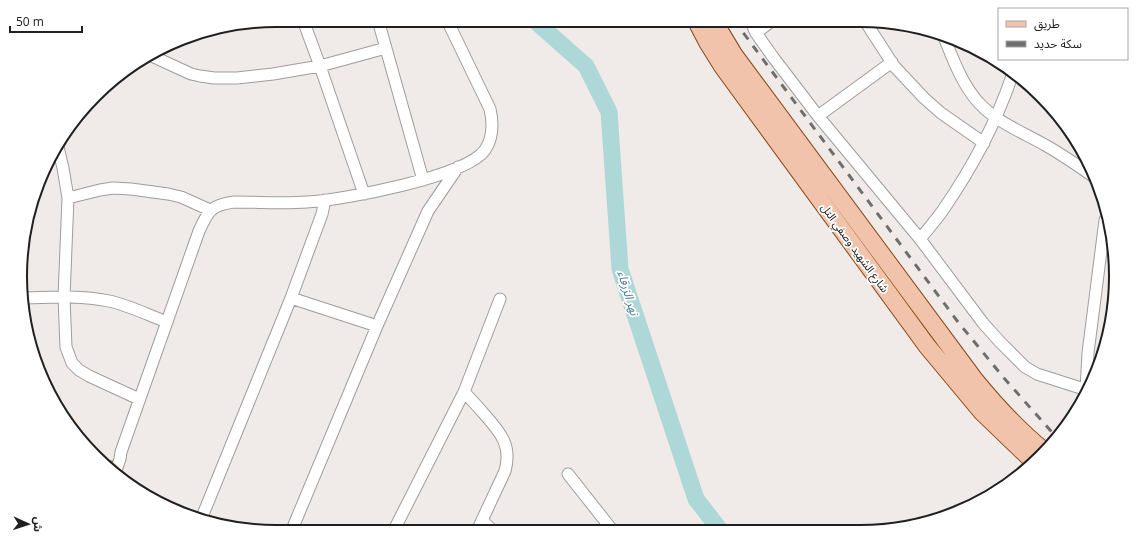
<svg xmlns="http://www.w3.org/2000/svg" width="1136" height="552" viewBox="0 0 1136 552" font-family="'Open Sans','Noto Sans Arabic',sans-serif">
<rect width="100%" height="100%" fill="#f0ebe8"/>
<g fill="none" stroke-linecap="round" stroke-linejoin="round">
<!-- river -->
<path stroke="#aed8d7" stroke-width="17" d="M 534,20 L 586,66 L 609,112 L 620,269 L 696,499 L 720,530"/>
<!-- street casing -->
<g stroke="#9d9d9d" stroke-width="13">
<path id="street" d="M 303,20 L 320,66 L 364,194
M 378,20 L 423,180
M 750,20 L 756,33 L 773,57 L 818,116 L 920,239 L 983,323 L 1000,342 L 1025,367 L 1037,374 L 1087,390
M 865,21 L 894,66 L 924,98 L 941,113 L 984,143
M 756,33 L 773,20
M 944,37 C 953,59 962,84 978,102 C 996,122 1022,132 1045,145 C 1063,155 1080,167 1097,179
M 152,56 L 191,74 L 200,76 L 214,78 L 237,78 L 273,74 L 320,66 L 386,48
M 818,116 L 892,62
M 58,147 L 63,168 L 68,198 L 64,297 L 66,347 L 72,363 L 79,370 L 89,376 L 139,399
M 68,198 L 100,190 L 113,188 L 131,189 L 168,194 L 181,197 L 210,210
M 920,239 C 928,229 936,220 943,210 C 972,168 996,123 1012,76
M 23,298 C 51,297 80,295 109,301 C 128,305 148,315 167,322
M 291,298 L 377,326
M 1086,390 L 1088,353 L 1105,220
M 464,392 C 471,399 478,407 485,415 C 501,433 512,446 505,471 L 477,531
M 115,473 L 120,459 L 121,452 L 199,231 C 208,211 211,205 234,202 C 259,202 283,204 307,202 C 342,200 466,177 485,150 C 493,138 493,122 490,109 L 447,20
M 568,474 L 613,531
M 202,517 L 291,298 L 322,214 L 325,200
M 482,520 L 493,531
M 291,532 L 377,326 L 428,211 L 458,167
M 393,532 L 464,392 L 500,299"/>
</g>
<!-- secondary casing -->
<g stroke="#6c6113" stroke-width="17">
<path id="secondary" d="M 109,470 L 111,469"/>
</g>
<!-- primary casing -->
<g stroke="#8a4712" stroke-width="19">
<path id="primary" d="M 696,20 L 708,43 L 723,67 L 927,346 L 982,412 L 1033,461
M 713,20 L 734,55 L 974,379 C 996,406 1017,429 1044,451"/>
</g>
<!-- street -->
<use href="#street" stroke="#fff" stroke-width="11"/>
<!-- secondary -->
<use href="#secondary" stroke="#f3eac3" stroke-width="15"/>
<!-- primary -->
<use href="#primary" stroke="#f1c3ab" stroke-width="17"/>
<!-- rail -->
<path stroke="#6e6e6e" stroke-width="3" stroke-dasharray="8 8" stroke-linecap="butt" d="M 734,20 L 736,23 L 958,322 L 1004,378 L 1057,438"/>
</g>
<g text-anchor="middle" stroke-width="3.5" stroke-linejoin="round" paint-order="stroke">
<!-- street labels -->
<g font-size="11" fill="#202020" stroke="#fff">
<text transform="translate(855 248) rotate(54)" y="4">شارع الشهيد وصفي التل</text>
</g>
<!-- water labels -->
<g font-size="12" font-style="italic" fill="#4c7d8f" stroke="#fff">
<text transform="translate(628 293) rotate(73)" y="4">نهر الزرقاء</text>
</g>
</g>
<!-- crop -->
<path d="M0 0H1136V552H0ZM276 27H860A249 249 0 0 1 1109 276V276A249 249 0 0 1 860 525H276A249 249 0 0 1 27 276V276A249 249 0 0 1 276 27Z" fill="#fff" fill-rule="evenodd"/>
<path fill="none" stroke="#202020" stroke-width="2" d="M276 27H860A249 249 0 0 1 1109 276V276A249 249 0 0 1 860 525H276A249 249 0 0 1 27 276V276A249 249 0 0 1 276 27Z"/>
<!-- legend -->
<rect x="998" y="8" width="130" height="52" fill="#ffffff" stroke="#a6a6a6"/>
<rect x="1006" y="21" width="20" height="6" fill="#f1c3ab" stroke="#a6a6a6"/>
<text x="1034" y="28" font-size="12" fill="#202020">طريق</text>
<rect x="1006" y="41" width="20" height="6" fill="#6e6e6e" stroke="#a6a6a6"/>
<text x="1034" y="48" font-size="12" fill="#202020">سكة حديد</text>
<!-- north arrow -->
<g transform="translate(28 524) rotate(93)" stroke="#ffffff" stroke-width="3" paint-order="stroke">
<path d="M0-3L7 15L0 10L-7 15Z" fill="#202020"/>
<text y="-6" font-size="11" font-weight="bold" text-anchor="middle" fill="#202020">ش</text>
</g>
<!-- scale -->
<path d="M10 26v6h72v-6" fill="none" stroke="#202020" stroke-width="2"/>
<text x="16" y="26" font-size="12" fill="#202020" stroke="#ffffff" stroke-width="3" paint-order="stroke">50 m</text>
</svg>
